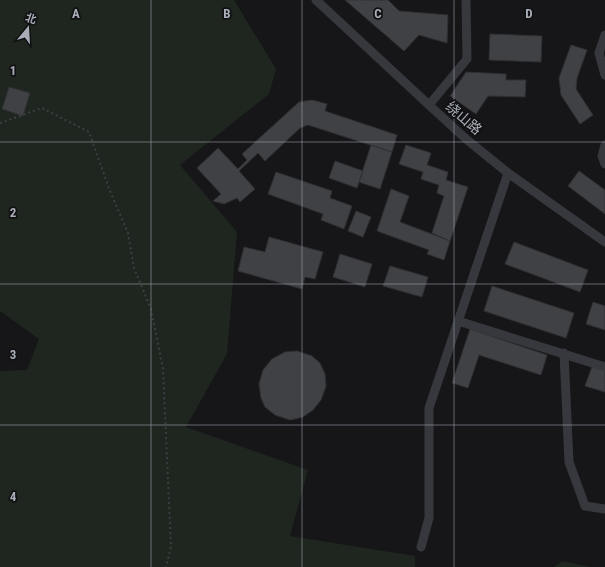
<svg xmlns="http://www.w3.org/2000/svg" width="605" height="567" viewBox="0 0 605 567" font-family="'Roboto Condensed','Noto Sans SC',sans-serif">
<rect width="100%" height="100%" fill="#161618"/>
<!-- green -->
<path fill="#1e261f" d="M 0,0 L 234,0 L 276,69 L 269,94 L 180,165 L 237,232 L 227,354 L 186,427 L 308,470 L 290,536 L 415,556 L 415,567 L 0,567 L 0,371 L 27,370 L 39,339 L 0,311 Z
M 562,561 L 591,567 L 554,567 Z"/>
<!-- building -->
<path fill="#404145" stroke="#303034" d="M 345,0 L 388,0 L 399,11 L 448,15 L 447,43 L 419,35 L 404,51 Z
M 490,34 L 542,36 L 541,62 L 489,60 Z
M 571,45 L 587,50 L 577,78 L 576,89 L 593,115 L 580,124 L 561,95 L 559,78 Z
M 466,72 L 506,74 L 506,80 L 526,80 L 525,97 L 488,96 L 476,114 L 450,96 Z
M 9,87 L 30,93 L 23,116 L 2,109 Z
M 312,100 L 327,104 L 325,111 L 397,135 L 392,152 L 308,125 L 300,128 L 265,161 L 258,153 L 239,171 L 255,189 L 240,202 L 237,198 L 224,204 L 213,201 L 221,194 L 197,168 L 218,148 L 238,169 L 247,160 L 242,154 L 299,102 Z
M 371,145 L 392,152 L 380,189 L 359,182 Z
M 406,145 L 431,153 L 427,165 L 448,172 L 446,180 L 468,187 L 450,241 L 432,233 L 444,196 L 437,193 L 439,185 L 421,179 L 423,172 L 399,164 Z
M 335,161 L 363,171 L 357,188 L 329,178 Z
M 579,171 L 605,190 L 605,214 L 568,186 Z
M 276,172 L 332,191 L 330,198 L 352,206 L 344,229 L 321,220 L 323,214 L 268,194 Z
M 391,189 L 409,196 L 400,222 L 450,241 L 444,260 L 427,254 L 429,250 L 377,231 Z
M 356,211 L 371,217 L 363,237 L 348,231 Z
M 269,237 L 323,252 L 315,279 L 305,277 L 302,289 L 238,271 L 244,247 L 265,252 Z
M 514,242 L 588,270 L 580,292 L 505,264 Z
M 340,254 L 372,264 L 365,287 L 333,277 Z
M 390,266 L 428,277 L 422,297 L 383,286 Z
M 492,286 L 574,313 L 566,338 L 484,311 Z
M 593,302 L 605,306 L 605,330 L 586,324 Z
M 470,329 L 547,355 L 541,375 L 479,355 L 468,388 L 452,383 Z
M 297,351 L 312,356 L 320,363 L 325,374 L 326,386 L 321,400 L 313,410 L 303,417 L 290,420 L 275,415 L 265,407 L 261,398 L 259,384 L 263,370 L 272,359 L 285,352 Z
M 593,364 L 605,368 L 605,392 L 585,386 Z"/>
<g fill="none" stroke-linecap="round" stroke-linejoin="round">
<!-- path -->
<path stroke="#3d3f44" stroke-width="2" stroke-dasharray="2 3" stroke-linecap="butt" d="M 0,123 L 42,108 L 89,132 L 110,191 L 128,233 L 134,268 L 151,309 L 163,369 L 171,547 L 166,567"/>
<!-- minor -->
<path stroke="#37383d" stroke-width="9" d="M 316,0 L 429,105 L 466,139 L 508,173 L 605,242
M 605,35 L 599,53 L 605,75
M 429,105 L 467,59 L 466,0
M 605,145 L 602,156 L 605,164
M 458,321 L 605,367
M 564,353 L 569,462 L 585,506 L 605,509
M 421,547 L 429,518 L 429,408 L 508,173"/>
</g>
<!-- grid -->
<path fill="none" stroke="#a8adb8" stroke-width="1" stroke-opacity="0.55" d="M 151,0 L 151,567M 302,0 L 302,567M 454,0 L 454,567M 0,142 L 605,142M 0,284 L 605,284M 0,425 L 605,425"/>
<g text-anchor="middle" stroke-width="3.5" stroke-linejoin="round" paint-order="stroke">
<!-- street labels -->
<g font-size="14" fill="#a8adb8" stroke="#111113">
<text transform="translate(464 118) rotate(41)" y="5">绕山路</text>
</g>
</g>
<g font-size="13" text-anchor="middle" font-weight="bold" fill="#a8adb8" stroke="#111113" stroke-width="3.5" stroke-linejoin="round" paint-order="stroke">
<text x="76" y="18">A</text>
<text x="227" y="18">B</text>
<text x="378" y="18">C</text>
<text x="529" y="18">D</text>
<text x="13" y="75">1</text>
<text x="13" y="217">2</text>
<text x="13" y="359">3</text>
<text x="13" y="501">4</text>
</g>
<!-- north arrow -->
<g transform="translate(28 28) rotate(18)" stroke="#111113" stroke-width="3" paint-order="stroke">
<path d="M0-3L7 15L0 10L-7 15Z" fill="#a8adb8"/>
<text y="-6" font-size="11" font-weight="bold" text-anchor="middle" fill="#a8adb8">北</text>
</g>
</svg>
